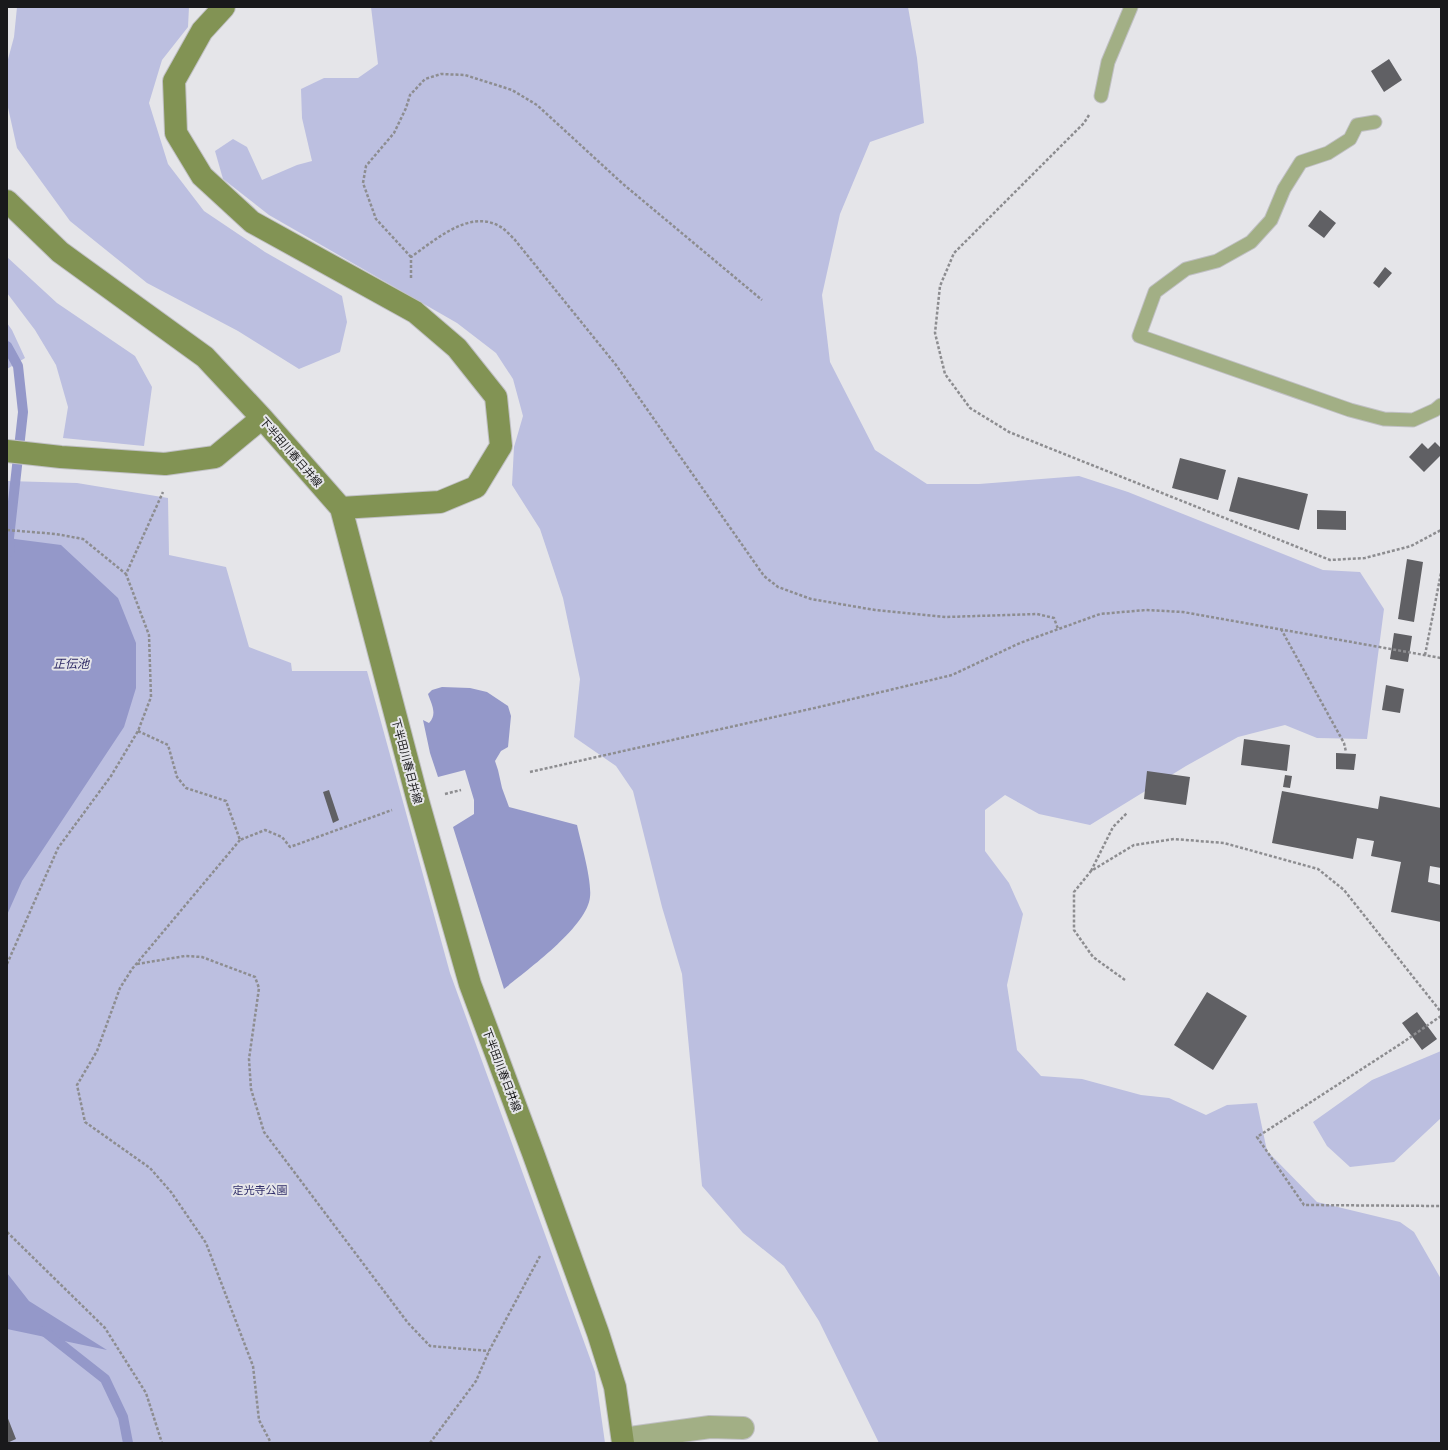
<svg xmlns="http://www.w3.org/2000/svg" width="1448" height="1450" viewBox="0 0 1448 1450" font-family="Inter,'Noto Sans JP',sans-serif">
<rect width="100%" height="100%" fill="#e5e5e9"/>
<!-- green -->
<path fill="#bcbfe0" d="M 17,7 L 189,7 L 188,27 L 162,60 L 149,103 L 168,164 L 204,211 L 265,252 L 342,296 L 347,322 L 340,352 L 299,369 L 238,331 L 147,283 L 70,221 L 17,148 L 7,103 L 7,63 L 14,37 Z
M 371,7 L 908,7 L 917,58 L 924,123 L 870,142 L 840,214 L 822,295 L 830,362 L 875,450 L 927,484 L 979,484 L 1079,476 L 1128,492 L 1323,570 L 1360,572 L 1384,609 L 1367,739 L 1317,738 L 1285,725 L 1238,737 L 1186,766 L 1090,825 L 1039,814 L 1005,795 L 985,810 L 985,851 L 1009,883 L 1023,914 L 1007,985 L 1017,1050 L 1041,1076 L 1082,1079 L 1141,1095 L 1169,1098 L 1206,1115 L 1227,1105 L 1257,1103 L 1267,1151 L 1317,1202 L 1400,1222 L 1414,1232 L 1441,1279 L 1441,1443 L 879,1443 L 819,1321 L 784,1266 L 743,1233 L 702,1186 L 682,974 L 662,907 L 633,791 L 616,766 L 574,737 L 580,679 L 563,598 L 540,529 L 512,485 L 514,447 L 523,416 L 513,379 L 496,353 L 457,323 L 269,215 L 223,179 L 215,151 L 233,139 L 247,147 L 262,180 L 297,165 L 312,161 L 302,118 L 301,89 L 324,78 L 358,78 L 378,64 Z
M 7,257 L 57,303 L 135,356 L 152,387 L 144,446 L 63,438 L 68,407 L 56,365 L 35,330 L 7,293 Z
M 7,323 L 12,330 L 25,358 L 7,369 Z
M 7,481 L 77,483 L 168,498 L 169,555 L 226,567 L 249,647 L 291,663 L 292,671 L 367,671 L 450,973 L 595,1372 L 605,1443 L 7,1443 Z
M 1441,1051 L 1441,1118 L 1394,1162 L 1350,1167 L 1327,1146 L 1313,1122 L 1372,1080 Z"/>
<!-- water -->
<path fill="#9498c9" d="M 7,538 L 61,545 L 118,598 L 136,643 L 136,688 L 124,727 L 22,881 L 7,915 Z
M 442,687 L 470,688 L 487,692 L 508,706 L 511,716 L 508,747 L 501,751 L 495,761 L 498,770 L 502,788 L 509,807 L 577,825 C 581,843 592,880 590,897 C 587,927 527,970 504,989 L 453,827 L 474,814 L 474,800 L 465,770 L 438,777 L 430,753 L 423,720 L 429,723 C 438,714 431,703 428,694 L 432,690 Z
M 7,1273 L 29,1301 L 107,1350 L 7,1329 Z"/>
<g fill="none" stroke-linecap="round" stroke-linejoin="round">
<!-- stream -->
<path stroke="#9498c9" stroke-width="10" d="M 7,346 L 18,366 L 23,412 L 9,538 L 10,552
M 44,1331 L 105,1379 L 123,1417 L 128,1443"/>
</g>
<!-- building -->
<path fill="#606064" d="M 1389,59 L 1402,80 L 1384,92 L 1371,71 Z
M 1320,210 L 1336,223 L 1324,238 L 1308,226 Z
M 1385,267 L 1392,273 L 1379,288 L 1373,283 Z
M 1435,442 L 1441,448 L 1441,455 L 1424,472 L 1409,457 L 1422,443 L 1428,449 Z
M 1180,458 L 1226,470 L 1218,500 L 1172,488 Z
M 1238,477 L 1308,494 L 1299,530 L 1229,511 Z
M 1317,510 L 1346,511 L 1346,530 L 1317,529 Z
M 1407,559 L 1423,562 L 1414,622 L 1398,619 Z
M 1394,633 L 1412,636 L 1408,662 L 1390,659 Z
M 1386,685 L 1404,689 L 1400,713 L 1382,710 Z
M 1244,739 L 1290,745 L 1287,771 L 1241,765 Z
M 1336,753 L 1356,754 L 1354,770 L 1336,769 Z
M 1147,771 L 1190,777 L 1186,805 L 1144,799 Z
M 1285,775 L 1292,776 L 1290,788 L 1283,787 Z
M 329,790 L 339,820 L 333,823 L 323,792 Z
M 1282,791 L 1378,809 L 1380,796 L 1441,808 L 1441,868 L 1430,866 L 1428,882 L 1441,885 L 1441,922 L 1391,912 L 1401,862 L 1371,856 L 1374,841 L 1357,838 L 1353,859 L 1272,843 Z
M 1207,992 L 1247,1016 L 1213,1070 L 1174,1045 Z
M 1417,1012 L 1437,1039 L 1422,1050 L 1402,1023 Z
M 7,1416 L 16,1439 L 7,1443 Z"/>
<g fill="none" stroke-linecap="round" stroke-linejoin="round">
<!-- lane casing -->
<g stroke="#c0c0c4" stroke-width="15">
<path id="lane" d="M 1101,96 L 1108,62 L 1131,7
M 1375,122 L 1357,125 L 1350,139 L 1328,153 L 1301,162 L 1284,189 L 1271,220 L 1251,242 L 1217,261 L 1186,269 L 1155,292 L 1139,336 L 1350,410 L 1384,419 L 1413,420 L 1435,410 L 1441,405"/>
</g>
<!-- street casing -->
<g stroke="#c0c0c4" stroke-width="24">
<path id="street" d="M 623,1439 L 710,1427 L 743,1428"/>
</g>
<!-- secondary casing -->
<g stroke="#c0c0c4" stroke-width="24">
<path id="secondary" d="M 224,7 L 202,31 L 174,81 L 176,133 L 202,176 L 252,222 L 415,312 L 457,348 L 496,397 L 501,446 L 476,487 L 440,502 L 341,508
M 7,201 L 60,252 L 205,357 L 262,418 L 341,508 L 418,801 L 470,984 L 533,1153 L 598,1333 L 615,1387 L 623,1443
M 7,451 L 61,457 L 165,464 L 215,457 L 262,418"/>
</g>
<!-- path -->
<path stroke="#8d8d90" stroke-width="2.5" stroke-dasharray="3 2" stroke-linecap="butt" d="M 1089,115 L 1084,123 L 954,253 L 940,286 L 935,333 L 945,374 L 970,408 L 1009,432 L 1330,560 L 1365,558 L 1411,546 L 1441,530
M 411,257 L 376,219 L 363,183 L 366,166 L 394,133 L 406,108 L 410,95 L 425,79 L 441,74 L 465,75 L 512,90 L 537,105 L 623,184 L 762,300
M 411,278 L 411,257 C 434,241 469,209 499,226 C 505,229 510,235 515,240 L 616,365 L 764,576 L 778,587 L 811,599 L 875,610 L 946,617 L 1037,614 L 1054,618 L 1058,629
M 7,530 L 56,534 L 83,539 L 126,574
M 1281,629 L 1344,743 L 1346,752
M 1425,655 L 1441,573
M 138,731 L 168,745 L 177,777 L 186,788 L 226,801 L 240,840 L 265,830 L 282,837 L 290,847 L 392,810
M 530,772 L 819,707 L 952,675 L 1020,643 L 1100,614 L 1146,610 L 1183,612 L 1441,658
M 445,794 L 461,790
M 240,840 L 132,969 L 120,988 L 97,1051 L 77,1085 L 85,1122 L 150,1168 L 171,1192 L 206,1243 L 253,1366 L 259,1420 L 271,1443
M 1091,871 L 1113,827 L 1127,813
M 7,964 L 58,848 L 111,776 L 138,731 L 151,697 L 149,635 L 126,574 L 163,492
M 137,964 L 185,956 L 202,957 L 255,977 L 259,988 L 249,1059 L 251,1089 L 264,1132 L 408,1323 L 430,1346 L 489,1351
M 1125,980 L 1093,957 L 1074,930 L 1074,892 L 1091,871 L 1134,845 L 1174,839 L 1224,843 L 1318,869 L 1344,890 L 1441,1012
M 1441,1016 L 1402,1043 L 1257,1137 L 1304,1205 L 1441,1206
M 7,1232 L 105,1328 L 146,1393 L 162,1443
M 430,1443 L 476,1381 L 489,1351 L 540,1256"/>
<!-- lane -->
<use href="#lane" stroke="#a2af85" stroke-width="13"/>
<!-- street -->
<use href="#street" stroke="#a2af85" stroke-width="22"/>
<!-- secondary -->
<use href="#secondary" stroke="#829354" stroke-width="22"/>
</g>
<g text-anchor="middle" stroke-width="4" stroke-linejoin="round" paint-order="stroke">
<!-- street labels -->
<g font-size="11" fill="#19191b" stroke="#e5e5e9">
<text transform="translate(291 452) rotate(49)" y="4">下半田川春日井線</text>
<text transform="translate(407 761) rotate(75)" y="4">下半田川春日井線</text>
<text transform="translate(502 1070) rotate(69)" y="4">下半田川春日井線</text>
</g>
<!-- park labels -->
<g font-size="11" fill="#302e6a" stroke="#e5e5e9">
<text x="260" y="1194">定光寺公園</text>
</g>
<!-- water labels -->
<g font-size="12" font-style="italic" fill="#2a2662" stroke="#e5e5e9">
<text x="71" y="668">正伝池</text>
</g>
</g>
<!-- border -->
<rect width="1448" height="1450" fill="none" stroke="#19191b" stroke-width="16"/>
</svg>
